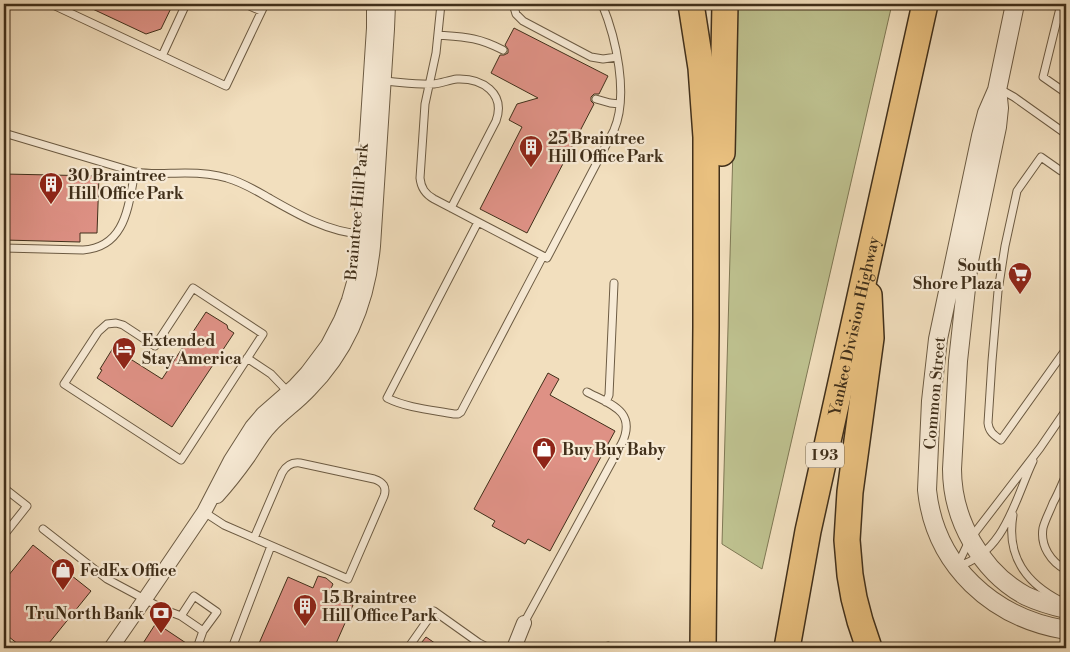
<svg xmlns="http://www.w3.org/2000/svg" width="1070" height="652" viewBox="0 0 1070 652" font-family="'Libre Bodoni',serif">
<rect width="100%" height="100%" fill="#f2dfbe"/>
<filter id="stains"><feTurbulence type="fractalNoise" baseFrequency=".004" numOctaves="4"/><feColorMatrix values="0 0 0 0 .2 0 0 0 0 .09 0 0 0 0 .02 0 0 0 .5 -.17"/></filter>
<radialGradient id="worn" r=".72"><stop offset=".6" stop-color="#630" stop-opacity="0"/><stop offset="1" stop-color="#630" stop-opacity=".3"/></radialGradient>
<!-- green -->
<path fill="#bec18f" stroke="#7f7854" d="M 737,4 L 892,4 L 762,569 L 722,544 Z"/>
<!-- building -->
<path fill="#de9185" stroke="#402f1a" d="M 82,4 L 173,4 L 161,29 L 146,34 Z
M 514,28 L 608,76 L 599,94 L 594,94 L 591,97 L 591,101 L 594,104 L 527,233 L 480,209 L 522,127 L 509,120 L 517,104 L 538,98 L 491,73 L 500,55 L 504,55 L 508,53 L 508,49 L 505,45 Z
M 4,174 L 99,176 L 97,233 L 80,233 L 80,242 L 4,240 Z
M 206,312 L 227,325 L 228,329 L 234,333 L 172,427 L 97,378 L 102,370 L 100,369 L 113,348 L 162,379 Z
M 548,373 L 559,379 L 550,395 L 615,431 L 550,551 L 528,539 L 525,544 L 492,526 L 495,521 L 474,509 Z
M 33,545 L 91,591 L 45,648 L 23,648 L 4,633 L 4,581 Z
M 318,576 L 326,578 L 333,584 L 328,595 L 353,605 L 334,648 L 257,648 L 288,577 L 313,588 Z
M 156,623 L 192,647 L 192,648 L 140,648 Z
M 426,637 L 442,648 L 417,648 Z"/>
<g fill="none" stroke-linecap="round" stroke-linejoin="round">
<!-- service casing -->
<g stroke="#6c5b43" stroke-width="9">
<path id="service" d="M 51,4 L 226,86 L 265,4
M 245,4 L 261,11
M 441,4 L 436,53 L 425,104 L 420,178 C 421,188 425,194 434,199 L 547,258 L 614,130 C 629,95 616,38 602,4
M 513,4 L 516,14 L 523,21 L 591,57 L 603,59 L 617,57
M 1061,4 L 1043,77 L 1066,93
M 438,35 C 465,37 478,37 503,50
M 162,56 L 186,4
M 383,81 C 400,82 417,85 434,84 C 442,83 449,80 457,79 C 482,78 506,93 496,121 L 451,208
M 998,90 L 1005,92 L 1014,97 L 1066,134
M 596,99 L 610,103 L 620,104
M 4,133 L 135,172 C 128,206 126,247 83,250 L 4,248
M 1061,171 L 1041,157 L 1017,191 L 1005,246 L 998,291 L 992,361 L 988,423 C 989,432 994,435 1001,440 L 1066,349
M 135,172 C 152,175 168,173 185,173 C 199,173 214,174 227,178 C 242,182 255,190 269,198 C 297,214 328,232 361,234
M 478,222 L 387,398 C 407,408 432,410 454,414 L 458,414 L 461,412 L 543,256
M 193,288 L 263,334 L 181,460 L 64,384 L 98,332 L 107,324 L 116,323 L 123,325 L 155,346 Z
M 247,358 L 271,374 L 290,394
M 606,402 L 609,395 L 614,283
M 1066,475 C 1062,484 1058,494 1053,503 C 1050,511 1045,520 1043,528 C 1040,546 1051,562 1066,570
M 4,488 L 27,506 L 4,535
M 204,512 L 224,525 L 348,579 L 384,496 C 387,487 383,482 374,479 L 300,463 C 292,462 286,466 282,473 L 254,538
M 1013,515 C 1006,557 1026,583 1061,601
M 43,529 L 107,579 L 165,610 L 181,616 L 203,631 L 217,612 L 194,596 L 181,616
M 958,564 L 970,539 L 1040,448 L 1066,410
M 958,566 C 1005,553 1015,499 1033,461
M 524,623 L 622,443 C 637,411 610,404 587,392
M 197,648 L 203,631
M 232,648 L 271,546
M 408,648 L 434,611 L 479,643 L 489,648
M 605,648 L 608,646"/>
</g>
<!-- minor casing -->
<g stroke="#6c5b43" stroke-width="16">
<path id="minor" d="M 217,496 C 228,484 238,471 248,457 C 255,447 261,435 270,426 C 282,413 297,403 309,390 C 348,351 368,300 373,246 L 387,29 L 388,4
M 111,648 L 145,599 L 204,512 L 231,460 L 252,427 L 263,414 L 295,386 L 307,373 L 328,345 L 341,320 L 349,300 L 355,279 L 359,257 L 374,28 L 374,4
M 514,648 L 524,623"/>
</g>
<!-- tertiary casing -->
<g stroke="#6c5b43" stroke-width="20">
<path id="tertiary" d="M 1015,4 L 997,90 L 987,113 L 981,136 L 938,339 L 931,401 L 927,490 C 935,566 993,618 1066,630
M 998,98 L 999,108 L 997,127 L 969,261 L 958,361 L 952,469 C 952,519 981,572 1026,596 C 1039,602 1053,606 1066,609"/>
</g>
<!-- motorway casing -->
<g stroke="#402f1a" stroke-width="28">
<g id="motorway">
<path d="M 691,4 L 701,68 L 706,137 L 706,327 L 703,648"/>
<path d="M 722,153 L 725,4"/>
<path id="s1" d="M 787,648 L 808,531 L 925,4"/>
<path d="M 869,648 L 860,621 L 854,598 L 850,575 L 847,540 L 850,492 L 871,338 L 869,295"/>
</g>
</g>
<!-- service -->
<use href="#service" stroke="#f7ead5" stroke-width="7"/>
<!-- minor -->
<use href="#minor" stroke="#f7ead5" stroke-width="14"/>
<!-- tertiary -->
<use href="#tertiary" stroke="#f7ead5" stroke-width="18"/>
<!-- motorway -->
<use href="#motorway" stroke="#e9c07f" stroke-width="25"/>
</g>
<!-- icons -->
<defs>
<g id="building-pin" transform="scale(1.25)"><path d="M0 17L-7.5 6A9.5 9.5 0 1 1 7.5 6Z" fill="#8f2418" stroke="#f7ead5"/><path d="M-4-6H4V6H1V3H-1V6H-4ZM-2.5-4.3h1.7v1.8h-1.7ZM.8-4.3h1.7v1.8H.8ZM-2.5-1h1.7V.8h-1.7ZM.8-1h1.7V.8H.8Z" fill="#fff"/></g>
<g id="supermarket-pin" transform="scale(1.25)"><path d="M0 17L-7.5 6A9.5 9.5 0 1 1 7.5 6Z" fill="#8f2418" stroke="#f7ead5"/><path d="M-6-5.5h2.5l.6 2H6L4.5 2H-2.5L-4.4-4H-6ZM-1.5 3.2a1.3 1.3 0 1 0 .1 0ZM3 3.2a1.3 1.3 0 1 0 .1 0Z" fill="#fff"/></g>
<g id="hotel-pin" transform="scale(1.25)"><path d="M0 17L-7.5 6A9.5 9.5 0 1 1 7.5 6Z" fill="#8f2418" stroke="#f7ead5"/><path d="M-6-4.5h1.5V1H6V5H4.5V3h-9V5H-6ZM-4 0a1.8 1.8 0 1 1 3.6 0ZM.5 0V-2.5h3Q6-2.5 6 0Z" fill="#fff"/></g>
<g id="shop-pin" transform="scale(1.25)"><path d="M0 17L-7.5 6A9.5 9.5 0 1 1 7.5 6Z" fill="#8f2418" stroke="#f7ead5"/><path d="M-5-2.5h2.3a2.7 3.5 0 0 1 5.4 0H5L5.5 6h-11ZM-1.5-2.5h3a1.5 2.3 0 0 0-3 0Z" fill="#fff"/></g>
<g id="bank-pin" transform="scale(1.25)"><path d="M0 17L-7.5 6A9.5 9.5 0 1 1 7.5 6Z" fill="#8f2418" stroke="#f7ead5"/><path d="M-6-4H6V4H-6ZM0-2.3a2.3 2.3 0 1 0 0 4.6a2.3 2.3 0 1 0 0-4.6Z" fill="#fff"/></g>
</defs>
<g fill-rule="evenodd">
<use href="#building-pin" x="531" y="147"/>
<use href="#building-pin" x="51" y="184"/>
<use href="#supermarket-pin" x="1020" y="274"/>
<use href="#hotel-pin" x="124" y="349"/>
<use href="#shop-pin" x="544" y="449"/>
<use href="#shop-pin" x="63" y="570"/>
<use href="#building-pin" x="305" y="606"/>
<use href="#bank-pin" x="161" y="613"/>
</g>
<g text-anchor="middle" stroke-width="4.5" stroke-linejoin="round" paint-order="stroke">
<!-- shield labels -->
<rect fill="#f7ead5" stroke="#776752" stroke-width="1" x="806" y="442.5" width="38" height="25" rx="4"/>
<g font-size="15" font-weight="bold" fill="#402f1a">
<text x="825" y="460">I 93</text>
</g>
<!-- poi labels -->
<g font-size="16" font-weight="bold" fill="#402f1a" stroke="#f7ead5" text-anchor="start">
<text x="548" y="144">25 Braintree<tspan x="548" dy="18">Hill Office Park</tspan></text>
<text x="68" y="181">30 Braintree<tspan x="68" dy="18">Hill Office Park</tspan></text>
<text x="1002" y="271" text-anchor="end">South<tspan x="1002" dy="18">Shore Plaza</tspan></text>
<text x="142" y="346">Extended<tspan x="142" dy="18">Stay America</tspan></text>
<text x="562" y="455">Buy Buy Baby</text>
<text x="80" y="576">FedEx Office</text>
<text x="322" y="603">15 Braintree<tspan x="322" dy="18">Hill Office Park</tspan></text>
<text x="144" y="619" text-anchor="end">TruNorth Bank</text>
</g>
<!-- street labels -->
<g font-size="16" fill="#402f1a" stroke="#f7ead5">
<text transform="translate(356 212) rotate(-85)" y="6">Braintree Hill Park</text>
<text dy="6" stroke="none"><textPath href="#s1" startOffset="329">Yankee Division Highway</textPath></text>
<text transform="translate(934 393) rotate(-85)" y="6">Common Street</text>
</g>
</g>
<!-- margin -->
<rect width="1070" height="652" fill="none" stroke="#f2dfbe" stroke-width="20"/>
<rect x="5" y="5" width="1060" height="642" fill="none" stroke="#402f1a" stroke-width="2.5"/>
<rect x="10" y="10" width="1050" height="632" fill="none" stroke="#402f1a"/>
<rect width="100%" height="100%" filter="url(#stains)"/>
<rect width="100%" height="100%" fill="url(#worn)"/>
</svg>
